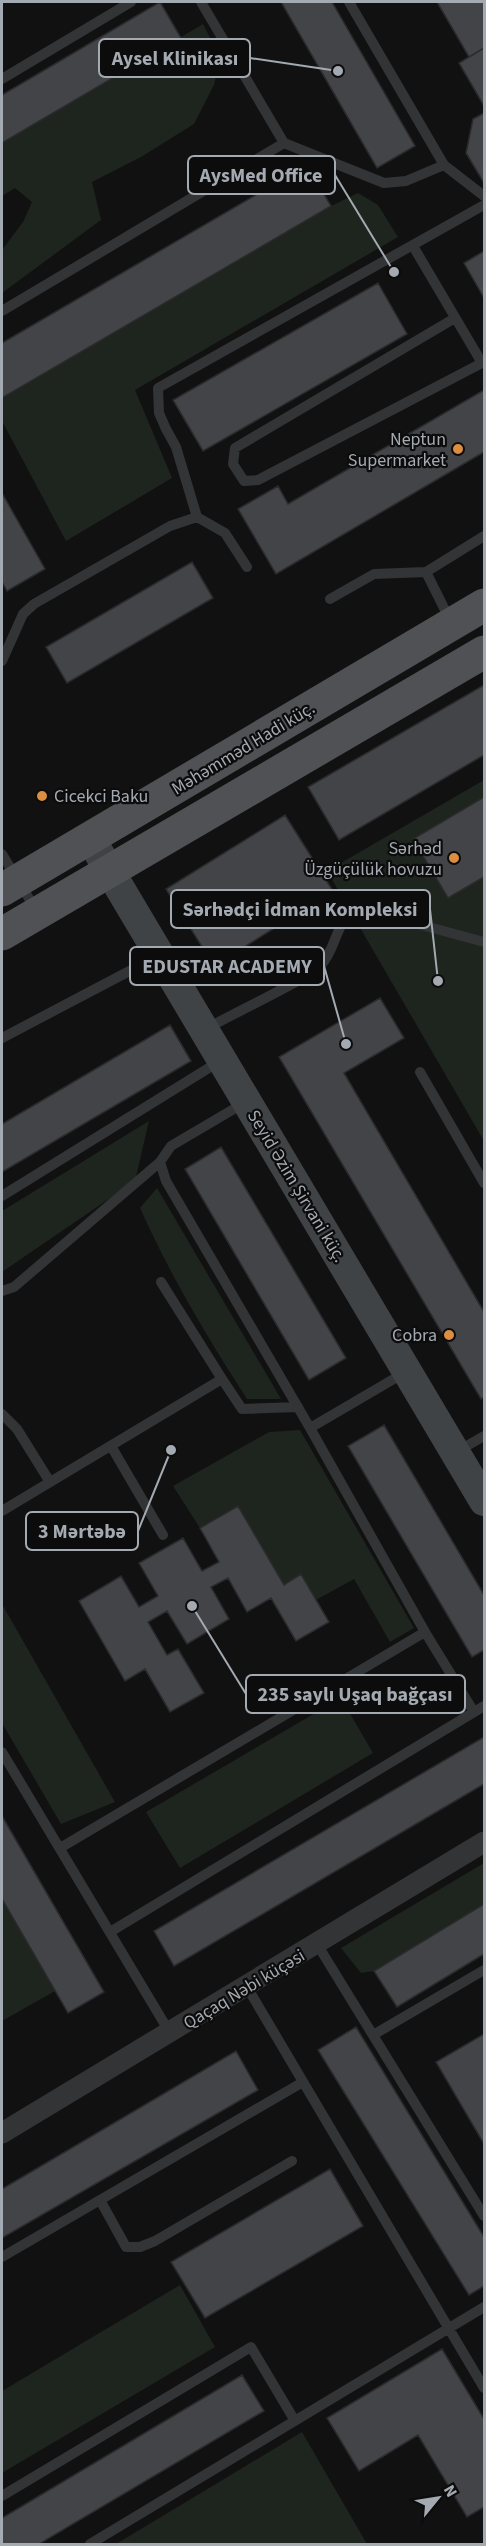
<svg xmlns="http://www.w3.org/2000/svg" width="486" height="2546" viewBox="0 0 486 2546" font-family="'Source Sans 3',sans-serif">
<rect width="100%" height="100%" fill="#111112"/>
<!-- green -->
<path fill="#1e241e" d="M 203,24 L 220,57 L 214,85 L 194,124 L 141,157 L 92,182 L 101,220 L 2,293 L 2,250 L 23,222 L 32,202 L 15,188 L 2,196 L 2,143 Z
M 358,193 L 378,205 L 398,237 L 135,390 L 172,478 L 66,541 L 2,421 L 2,398 L 331,206 Z
M 484,780 L 484,1141 L 327,871 Z
M 149,1121 L 135,1181 L 2,1272 L 2,1211 Z
M 157,1188 L 281,1399 L 247,1399 C 207,1337 170,1275 140,1208 Z
M 300,1430 L 414,1628 L 390,1642 L 354,1579 L 316,1600 L 301,1575 L 284,1585 L 238,1506 L 200,1528 L 173,1486 L 269,1432 Z
M 2,1604 L 115,1802 L 61,1824 L 2,1723 Z
M 341,1698 L 373,1753 L 180,1868 L 146,1812 Z
M 484,1863 L 484,1904 L 374,1971 L 361,1973 L 341,1948 Z
M 2,1899 L 55,1991 L 2,2021 Z
M 180,2285 L 215,2347 L 2,2473 L 2,2391 Z
M 302,2432 L 367,2544 L 116,2544 Z"/>
<!-- building -->
<path fill="#434447" stroke="#2b2b2e" stroke-width="1.5" d="M 160,2 L 181,38 L 2,143 L 2,95 Z
M 281,2 L 332,2 L 415,146 L 377,168 Z
M 437,2 L 484,2 L 484,48 L 469,57 Z
M 484,48 L 484,106 L 459,63 Z
M 484,113 L 484,183 L 466,153 L 473,119 Z
M 307,165 L 331,206 L 2,398 L 2,343 Z
M 484,251 L 484,298 L 464,263 Z
M 378,283 L 407,334 L 203,451 L 173,400 Z
M 484,390 L 484,452 L 276,574 L 238,509 L 278,486 L 288,504 Z
M 2,493 L 45,569 L 7,591 L 2,582 Z
M 192,562 L 213,598 L 67,683 L 46,647 Z
M 484,685 L 484,755 L 339,840 L 308,787 Z
M 484,797 L 484,877 L 448,898 L 413,839 Z
M 285,815 L 333,891 L 214,966 L 166,889 Z
M 380,998 L 404,1038 L 344,1073 L 484,1312 L 484,1397 L 481,1399 L 279,1057 Z
M 170,1025 L 191,1061 L 2,1172 L 2,1124 Z
M 221,1147 L 346,1358 L 309,1380 L 185,1169 Z
M 384,1425 L 484,1595 L 484,1650 L 472,1657 L 348,1446 Z
M 238,1506 L 284,1585 L 301,1574 L 329,1622 L 296,1641 L 271,1598 L 247,1612 L 228,1578 L 211,1587 L 229,1619 L 187,1644 L 167,1611 L 148,1622 L 167,1655 L 178,1649 L 204,1693 L 170,1712 L 145,1669 L 125,1681 L 79,1601 L 121,1576 L 139,1607 L 158,1596 L 139,1563 L 183,1538 L 202,1571 L 219,1562 L 200,1528 Z
M 484,1737 L 484,1784 L 174,1966 L 154,1931 Z
M 2,1816 L 104,1992 L 68,2013 L 2,1899 Z
M 484,1904 L 484,1954 L 397,2007 L 374,1971 Z
M 356,2027 L 484,2237 L 484,2286 L 469,2295 L 318,2050 Z
M 484,2034 L 484,2144 L 436,2062 Z
M 236,2051 L 258,2090 L 2,2238 L 2,2189 Z
M 330,2169 L 363,2226 L 205,2318 L 171,2262 Z
M 442,2349 L 484,2419 L 484,2507 L 467,2517 L 418,2435 L 359,2471 L 327,2418 Z
M 242,2375 L 264,2411 L 39,2544 L 2,2544 L 2,2518 Z"/>
<g fill="none" stroke-linecap="round" stroke-linejoin="round">
<!-- lane -->
<path stroke="#323436" stroke-width="10" d="M 201,2 L 284,143 L 384,183 L 406,181 L 444,165 L 484,196
M 349,2 L 444,165
M 2,79 L 131,2
M 413,246 L 482,363
M 2,311 L 284,143
M 455,318 L 235,448 L 233,464 L 244,481 L 258,480 L 484,362
M 247,567 L 225,533 L 197,517 L 176,447 L 166,429 L 159,413 L 158,388 L 484,205
M 426,572 L 450,620
M 330,599 L 374,574 L 426,572 L 484,536
M 2,661 L 23,614 L 34,604 L 170,526 L 197,517
M 2,854 L 36,910
M 207,1028 C 230,1016 254,1004 277,992 C 291,984 309,977 321,965 C 339,946 334,915 363,909 L 484,942
M 2,1038 L 158,956
M 420,1072 L 484,1183
M 244,1103 L 171,1146 L 160,1162 L 166,1181 L 310,1428 L 425,1632 L 474,1712
M 2,1196 L 220,1061
M 161,1282 L 222,1379
M 2,1291 L 14,1287 L 160,1162
M 2,1414 L 17,1429 L 50,1482
M 310,1428 L 404,1373
M 111,1446 L 163,1535
M 458,1451 L 484,1436
M 2,1511 L 222,1379 L 242,1409 L 298,1407
M 2,1752 L 170,2033
M 60,1848 L 425,1632
M 110,1932 L 484,1706
M 317,1944 L 484,2216
M 247,1987 L 484,2388
M 373,2035 L 484,1970
M 100,2200 L 126,2247 L 140,2247 L 155,2241 L 292,2161
M 2,2257 L 303,2082
M 2,2496 L 251,2347 L 295,2421
M 90,2544 L 484,2307"/>
<!-- street -->
<path stroke="#323436" stroke-width="21" d="M 2,2133 L 484,1842"/>
<!-- secondary -->
<path stroke="#404346" stroke-width="30" d="M 90,838 L 484,1501"/>
<!-- primary -->
<path stroke="#4f5155" stroke-width="33" d="M 2,890 L 484,605
M 2,934 L 484,652"/>
</g>
<!-- markers -->
<g fill="#db8e40" stroke="#0c0c0d" stroke-width="2">
<circle cx="458" cy="449" r="6"/>
<circle cx="42" cy="796" r="6"/>
<circle cx="454" cy="858" r="6"/>
<circle cx="449" cy="1335" r="6"/>
</g>
<g text-anchor="middle" stroke-width="4.5" stroke-linejoin="round" paint-order="stroke">
<!-- poi labels -->
<g font-size="18" fill="#a4aab1" stroke="#0c0c0d" text-anchor="end">
<text x="446" y="445">Neptun<tspan x="446" dy="21">Supermarket</tspan></text>
<text x="54" y="802" text-anchor="start">Cicekci Baku</text>
<text x="442" y="854">Sərhəd<tspan x="442" dy="21">Üzgüçülük hovuzu</tspan></text>
<text x="437" y="1341">Cobra</text>
</g>
<!-- street labels -->
<g font-size="18" fill="#a4aab1" stroke="#0c0c0d">
<text transform="translate(243 748) rotate(-31)" y="6">Məhəmməd Hadi küç.</text>
<text transform="translate(297 1186) rotate(59)" y="6">Seyid Əzim Şirvani küç.</text>
<text transform="translate(244 1989) rotate(-31)" y="6">Qaçaq Nəbi küçəsi</text>
</g>
</g>
<!-- callouts -->
<path fill="none" stroke="#a4aab1" stroke-width="2" d="M338 71L250 58M394 272L335 175M438 981L430 909M346 1044L324 966M171 1450L138 1531M192 1606L246 1694"/>
<g fill="#a4aab1" stroke="#0c0c0d" stroke-width="2">
<circle cx="338" cy="71" r="6"/>
<circle cx="394" cy="272" r="6"/>
<circle cx="438" cy="981" r="6"/>
<circle cx="346" cy="1044" r="6"/>
<circle cx="171" cy="1450" r="6"/>
<circle cx="192" cy="1606" r="6"/>
</g>
<g fill="#0c0c0d" stroke="#a4aab1" stroke-width="2">
<rect x="99" y="39" width="151" height="38" rx="6"/>
<rect x="188" y="156" width="147" height="38" rx="6"/>
<rect x="171" y="890" width="259" height="38" rx="6"/>
<rect x="130" y="947" width="194" height="38" rx="6"/>
<rect x="26" y="1512" width="112" height="38" rx="6"/>
<rect x="246" y="1675" width="219" height="38" rx="6"/>
</g>
<g font-size="20" text-anchor="middle" font-weight="bold" fill="#a4aab1">
<text x="175" y="65">Aysel Klinikası</text>
<text x="261" y="182">AysMed Office</text>
<text x="300" y="916">Sərhədçi İdman Kompleksi</text>
<text x="227" y="973">EDUSTAR ACADEMY</text>
<text x="82" y="1538">3 Mərtəbə</text>
<text x="355" y="1701">235 saylı Uşaq bağçası</text>
</g>
<!-- border -->
<rect width="486" height="2546" fill="none" stroke="#a4aab1" stroke-width="6"/>
<!-- north arrow -->
<g transform="translate(438 2498) rotate(60)" stroke="#0c0c0d" stroke-width="4.5" paint-order="stroke">
<path d="M0-4.5L10 22L0 15L-10 22Z" fill="#a4aab1"/>
<text y="-9" font-size="16" font-weight="bold" text-anchor="middle" fill="#a4aab1">N</text>
</g>
</svg>
